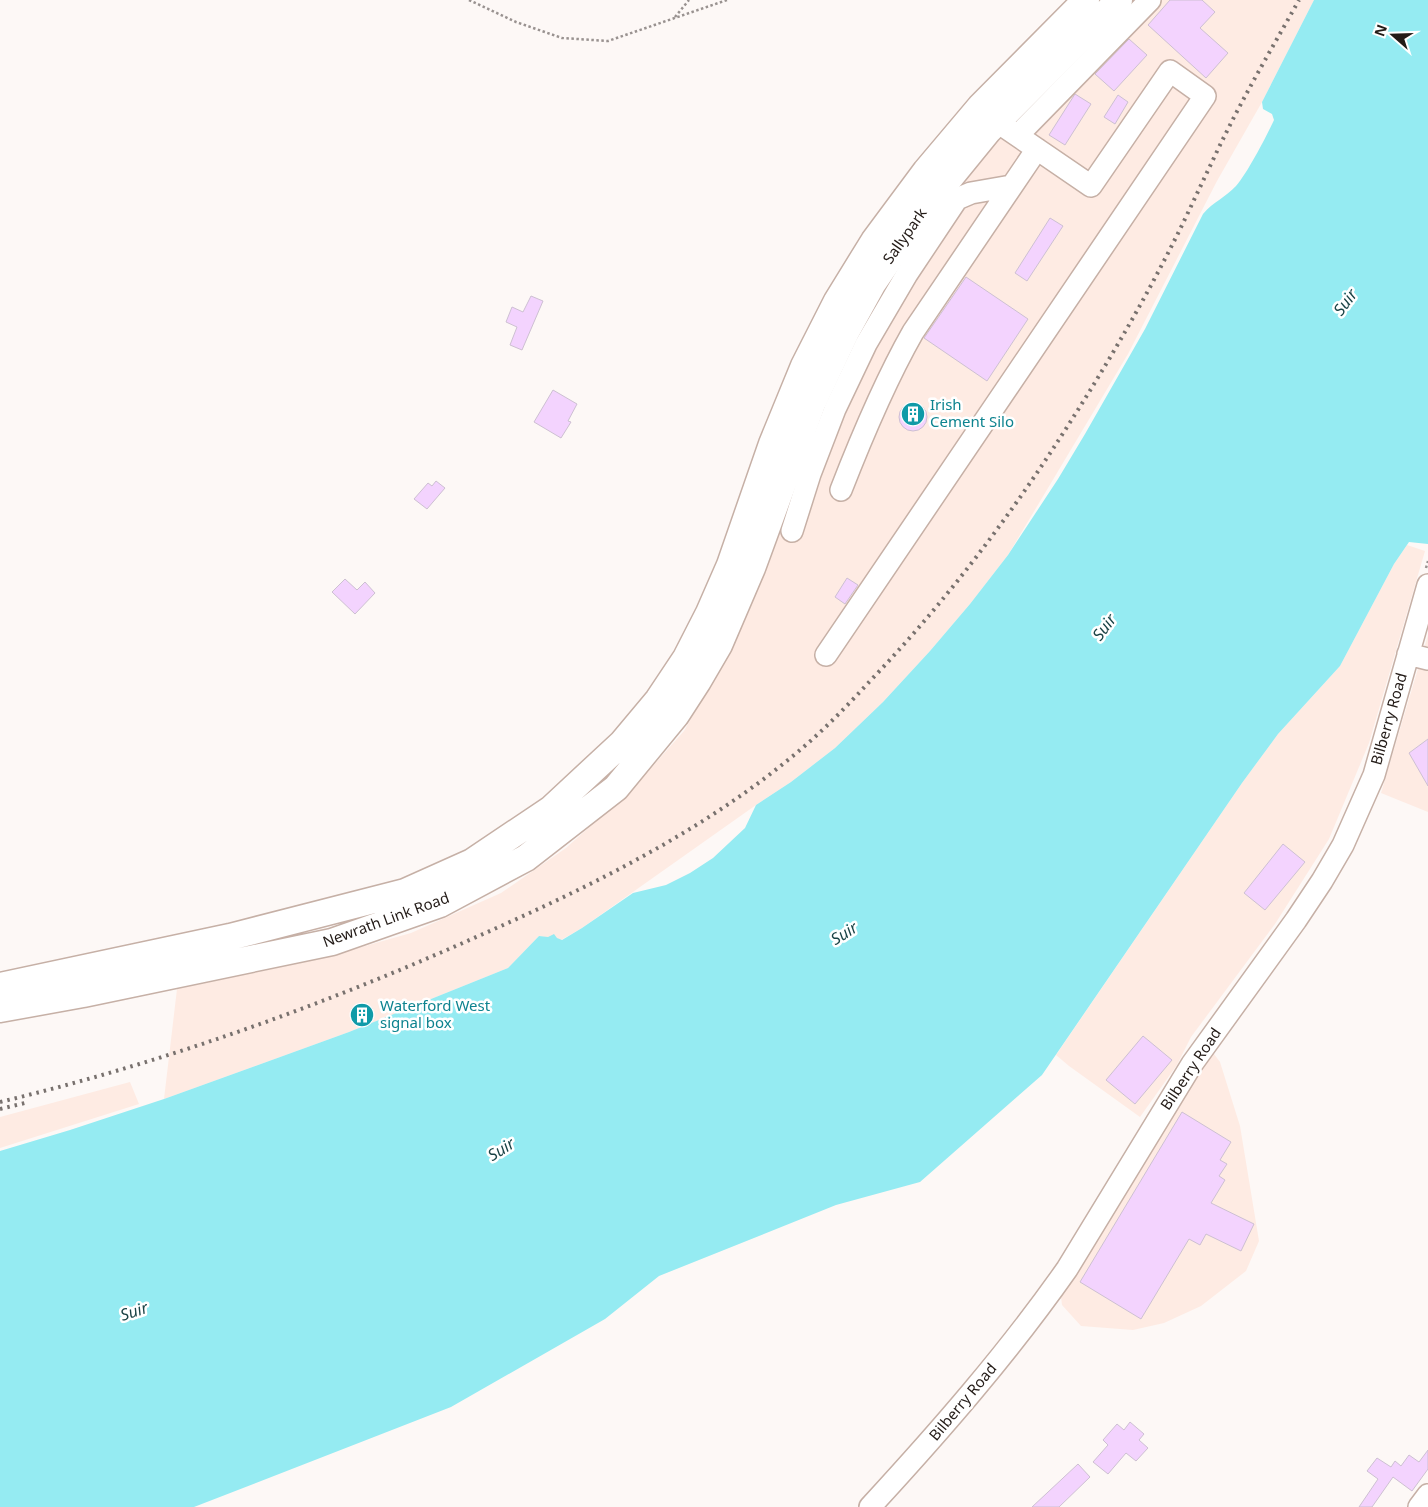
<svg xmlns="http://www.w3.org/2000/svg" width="1428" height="1507" viewBox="0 0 1428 1507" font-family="'Noto Sans',sans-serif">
<rect width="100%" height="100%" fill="#fdf8f6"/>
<!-- built -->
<path fill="#feebe3" d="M 1137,0 L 1314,0 L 1262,102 L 1217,181 L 1128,354 L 1008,555 L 970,604 L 930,651 L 883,702 L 835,748 L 791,782 L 756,805 L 582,928 L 561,940 L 539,936 L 508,968 L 349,1032 L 164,1099 L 177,989 L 319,959 L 411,933 L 501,893 L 566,848 L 635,786 L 684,731 L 737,636 L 769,561 L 804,457 L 859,330 L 913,242 L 976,157 Z
M 1407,545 L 1425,551 L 1369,743 L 1329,839 L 1275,924 L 1191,1037 L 1177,1065 L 1140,1117 L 1069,1066 L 1056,1055 L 1242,783 L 1278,734 L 1340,666 L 1394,564 Z
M 1428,635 L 1428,812 L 1381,793 Z
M 1211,1050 L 1220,1062 L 1240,1126 L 1259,1241 L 1246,1271 L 1201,1306 L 1164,1323 L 1133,1330 L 1081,1326 L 1062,1305 L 1060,1289 Z
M 130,1082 L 139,1104 L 0,1148 L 0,1117 Z"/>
<!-- water -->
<path fill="#95ebf2" d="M 1314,0 L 1428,0 L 1428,544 L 1409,542 L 1394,564 L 1340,666 L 1278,734 L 1242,783 L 1042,1075 L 920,1182 L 836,1205 L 659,1276 L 605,1319 L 451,1407 L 194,1507 L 0,1507 L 0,1151 L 70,1130 L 164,1099 L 349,1032 L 508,968 L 539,936 L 548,937 L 554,934 L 557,938 L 562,940 L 582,928 L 633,893 L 666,885 L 690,873 L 713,858 L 745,828 L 756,805 L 791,782 L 835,748 L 883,702 L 930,651 L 970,604 L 1008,555 L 1058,479 L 1085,434 L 1145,329 L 1203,214 C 1213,202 1226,197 1236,186 C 1248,172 1266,137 1274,120 L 1272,114 L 1263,109 L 1262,102 Z"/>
<!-- building -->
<path fill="#f3d3fe" stroke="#cdc0d2" d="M 1170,0 L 1202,0 L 1215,12 L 1200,28 L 1228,53 L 1206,78 L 1148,25 Z
M 1129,39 L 1147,55 L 1114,91 L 1095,74 Z
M 1075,94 L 1091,104 L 1065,145 L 1049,135 Z
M 1118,95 L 1128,102 L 1115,124 L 1104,117 Z
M 1050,218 L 1063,226 L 1027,281 L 1015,273 Z
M 966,277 L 1028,319 L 987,381 L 924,338 Z
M 531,296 L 543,301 L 522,350 L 510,345 L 517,327 L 506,322 L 512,307 L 523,312 Z
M 553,390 L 577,404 L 568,421 L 571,422 L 561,438 L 534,422 Z
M899 417a14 14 0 1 1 28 0a14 14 0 1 1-28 0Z
M 436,481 L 445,488 L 427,509 L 414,499 L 428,483 L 432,486 Z
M 847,578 L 858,585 L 845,604 L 835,597 Z
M 345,579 L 357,590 L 365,582 L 375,593 L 355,614 L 332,592 Z
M 1428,739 L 1428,786 L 1409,753 Z
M 1283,844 L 1305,862 L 1265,910 L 1244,893 Z
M 368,1005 L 372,1018 L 355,1024 L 351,1012 Z
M 1143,1036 L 1172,1060 L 1135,1104 L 1106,1080 Z
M 1182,1112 L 1231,1142 L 1220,1160 L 1227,1164 L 1219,1176 L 1225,1180 L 1211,1203 L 1254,1224 L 1241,1251 L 1206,1234 L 1200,1245 L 1189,1239 L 1141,1319 L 1080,1282 Z
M 1130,1422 L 1144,1434 L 1139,1440 L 1148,1448 L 1136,1461 L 1126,1453 L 1108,1474 L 1093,1462 L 1108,1445 L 1103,1440 L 1117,1424 L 1124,1430 Z
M 1428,1450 L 1428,1469 L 1412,1491 L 1393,1477 L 1372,1507 L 1359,1507 L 1378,1479 L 1367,1471 L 1377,1458 L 1391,1467 L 1395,1461 L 1401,1466 L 1409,1455 L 1419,1462 Z
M 1078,1464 L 1090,1477 L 1059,1507 L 1032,1507 Z"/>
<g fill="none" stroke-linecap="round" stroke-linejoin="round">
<!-- minor casing -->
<g stroke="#c6b0a6" stroke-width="24">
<path id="minor" d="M 1018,135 L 1150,0
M 841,490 C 862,436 884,383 913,332 L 1037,149
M 792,531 L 810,474 L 835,409 L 866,344 L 907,274 L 957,199 L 971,193 L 1011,186
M 1408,654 L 1428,659
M 826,655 L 1205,96 L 1170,71 L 1091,186 L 996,121 L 985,112
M 870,1507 C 940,1431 1008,1353 1067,1269 L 1192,1064 L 1296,920 L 1322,881 L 1343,845 L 1374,775 L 1428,585
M 1419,1507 L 1428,1495"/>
</g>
<!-- major casing -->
<g stroke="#c6b0a6" stroke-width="29">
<path id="major" d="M 0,986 L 230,937 L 405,892 L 472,862 L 551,809 L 622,743 L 658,700 L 686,658 L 709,613 L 730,565 L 772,444 L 804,366 L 837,301 L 874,241 L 926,171 L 980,107 L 1086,0
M 0,1009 L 83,994 L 332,942 L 440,904 L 526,858 L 616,788 L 676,715 L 698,681 L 719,645 L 752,568 L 812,404 L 846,332 L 873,283 L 922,212 L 988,131 L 1119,0"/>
</g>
<!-- path -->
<path stroke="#999290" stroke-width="2.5" stroke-dasharray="2.5 2.5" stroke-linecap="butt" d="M 469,0 L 516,22 L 562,38 L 608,41 L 727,0
M 675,17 L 689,0
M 1426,568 L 1428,561"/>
<!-- minor -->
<use href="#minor" stroke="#fff" stroke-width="21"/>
<!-- major -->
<use href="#major" stroke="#fff" stroke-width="26"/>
<!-- rail -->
<path stroke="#78716e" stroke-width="4" stroke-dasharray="2.5 5" stroke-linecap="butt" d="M 0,1102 C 166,1062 327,1004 483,934 C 594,885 707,829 800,750 C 825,729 848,705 870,681 C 940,608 1003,526 1058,441 C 1097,381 1134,319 1167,255 C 1193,205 1215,152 1242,102 C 1260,68 1280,34 1299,0
M 0,1109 L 29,1102"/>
</g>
<!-- icons -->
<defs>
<g id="building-disc" transform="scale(1.25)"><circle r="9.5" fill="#0f9aa8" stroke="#fff"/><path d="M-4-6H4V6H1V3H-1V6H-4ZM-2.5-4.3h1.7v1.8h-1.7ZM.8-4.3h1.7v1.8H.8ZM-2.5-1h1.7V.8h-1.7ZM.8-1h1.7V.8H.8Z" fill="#fff"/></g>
</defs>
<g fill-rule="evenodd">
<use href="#building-disc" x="913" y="414"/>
<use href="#building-disc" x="362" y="1015"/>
</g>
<g text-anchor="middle" stroke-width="5" stroke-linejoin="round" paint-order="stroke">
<!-- street labels -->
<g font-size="15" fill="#231b17" stroke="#fff">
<text transform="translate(905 236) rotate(-55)" y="5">Sallypark</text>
<text transform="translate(1389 719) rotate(-74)" y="5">Bilberry Road</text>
<text transform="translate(386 920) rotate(-20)" y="5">Newrath Link Road</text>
<text transform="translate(1191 1069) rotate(-56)" y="5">Bilberry Road</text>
<text transform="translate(963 1402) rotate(-50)" y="5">Bilberry Road</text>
</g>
<!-- culture labels -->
<g font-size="15" fill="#0d838f" stroke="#fff" text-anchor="start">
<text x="930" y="410">Irish<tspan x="930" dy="17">Cement Silo</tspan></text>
<text x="380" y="1011">Waterford West<tspan x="380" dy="17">signal box</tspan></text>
</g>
<!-- water labels -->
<g font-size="16" font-style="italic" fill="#1a4346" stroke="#fff">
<text transform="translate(1345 302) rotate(-53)" y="6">Suir</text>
<text transform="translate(1104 627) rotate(-53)" y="6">Suir</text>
<text transform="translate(844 933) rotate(-32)" y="6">Suir</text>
<text transform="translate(501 1149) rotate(-32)" y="6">Suir</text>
<text transform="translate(134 1311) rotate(-18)" y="6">Suir</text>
</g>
</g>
<!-- north arrow -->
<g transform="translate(1393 35) rotate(290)" stroke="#ffffff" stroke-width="4" paint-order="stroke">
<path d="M0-4L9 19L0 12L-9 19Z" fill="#231b17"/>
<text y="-8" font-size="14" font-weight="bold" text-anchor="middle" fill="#231b17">N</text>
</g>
</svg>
